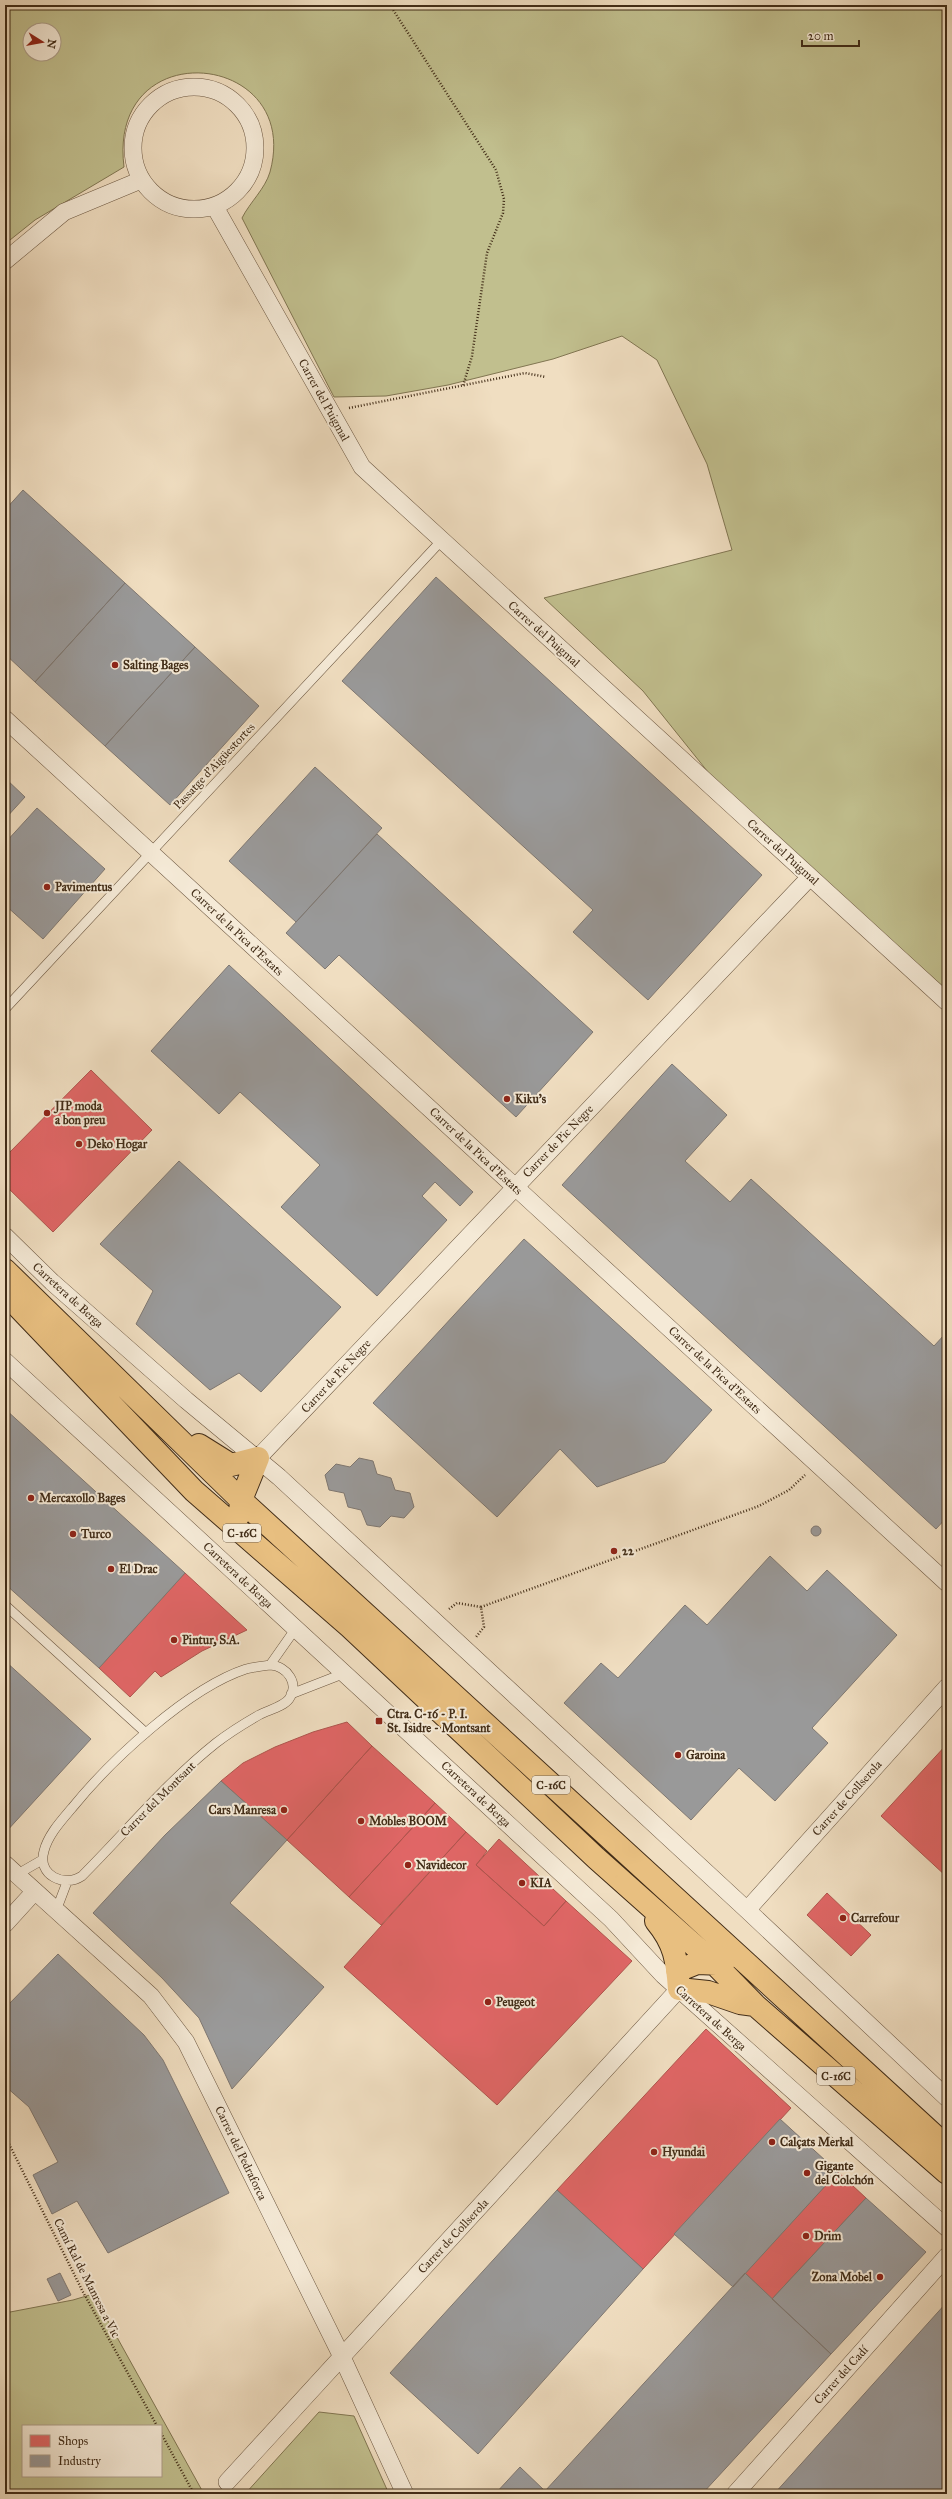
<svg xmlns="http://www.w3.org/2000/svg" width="952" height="2499" viewBox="0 0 952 2499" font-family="'IM FELL Great Primer',serif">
<rect width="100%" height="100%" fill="#f0dec1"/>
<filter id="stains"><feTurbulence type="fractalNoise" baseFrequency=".005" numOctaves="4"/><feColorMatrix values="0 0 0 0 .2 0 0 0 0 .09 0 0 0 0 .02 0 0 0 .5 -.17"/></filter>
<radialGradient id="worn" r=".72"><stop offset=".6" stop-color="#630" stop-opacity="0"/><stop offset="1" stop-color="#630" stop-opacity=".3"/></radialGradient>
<!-- green -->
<path fill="#c1bf8e" stroke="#817652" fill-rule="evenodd" d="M 5,5 L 947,5 L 947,990 L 716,782 L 643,691 L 544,598 L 732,550 L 707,464 L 657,360 L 622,336 L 553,359 L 448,385 L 386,396 L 334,397 L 242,218 C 250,202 265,189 270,172 C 303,51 107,31 124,167 L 35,220 L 5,244 ZM 30,30 L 54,30 L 54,54 L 30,54 Z
M 93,2294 L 204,2494 L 5,2494 L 5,2313 L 73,2300 ZM 23,2426 L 161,2426 L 161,2476 L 23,2476 Z
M 319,2412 L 354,2416 L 389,2494 L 245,2494 Z"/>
<!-- shops -->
<path fill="#e06666" stroke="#b0554e" d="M 91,1070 L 152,1130 L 53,1232 L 5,1185 L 5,1157 Z
M 185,1573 L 247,1630 L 202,1651 L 161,1677 L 155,1671 L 130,1697 L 99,1668 Z
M 347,1722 L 372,1746 L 287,1840 L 221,1781 L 243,1763 L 275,1747 L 313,1732 Z
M 947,1744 L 947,1877 L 881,1816 Z
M 372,1746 L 435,1803 L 349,1897 L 287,1840 Z
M 435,1803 L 466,1832 L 381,1925 L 349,1897 Z
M 466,1832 L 487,1851 L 476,1865 L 544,1926 L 566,1901 L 632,1961 L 497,2105 L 344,1967 Z
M 499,1839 L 566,1901 L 544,1926 L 476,1865 Z
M 827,1893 L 871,1935 L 851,1956 L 807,1915 Z
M 706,2029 L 791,2108 L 643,2269 L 557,2190 Z
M 838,2172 L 866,2198 L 772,2299 L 745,2273 Z"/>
<!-- industry -->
<path fill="#999" stroke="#7f7872" d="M 23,490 L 125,583 L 35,682 L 5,654 L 5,510 Z
M 436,577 L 762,875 L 648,1000 L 573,932 L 593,910 L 342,681 Z
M 125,583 L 195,647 L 105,746 L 35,682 Z
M 195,647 L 259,706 L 170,805 L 105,746 Z
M 315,767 L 382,828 L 296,922 L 229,861 Z
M 5,778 L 25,797 L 5,819 Z
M 37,808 L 105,869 L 43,939 L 5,905 L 5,843 Z
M 377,834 L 593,1032 L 516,1117 L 339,955 L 325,969 L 286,933 Z
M 229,965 L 473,1192 L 460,1206 L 435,1182 L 422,1196 L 447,1220 L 377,1296 L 281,1207 L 320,1165 L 240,1092 L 219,1114 L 151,1051 Z
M 672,1064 L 727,1115 L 685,1161 L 730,1202 L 751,1179 L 934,1346 L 945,1334 L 947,1335 L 947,1517 L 936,1529 L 562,1185 Z
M 179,1161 L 341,1307 L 261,1392 L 239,1373 L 210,1390 L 136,1324 L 153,1291 L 100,1244 Z
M 524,1239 L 712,1410 L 665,1462 L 597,1487 L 560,1449 L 497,1517 L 373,1403 Z
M 5,1409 L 185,1573 L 99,1668 L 5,1584 Z
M 359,1458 L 373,1461 L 377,1474 L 391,1478 L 395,1490 L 410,1493 L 414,1507 L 404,1518 L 391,1516 L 380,1527 L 367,1525 L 361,1510 L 348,1507 L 344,1493 L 329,1490 L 325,1475 L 336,1464 L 350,1467 Z
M811 1531a5 5 0 1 1 10 0a5 5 0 1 1-10 0Z
M 770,1556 L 807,1591 L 827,1570 L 897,1635 L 812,1728 L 828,1743 L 775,1801 L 739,1768 L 691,1820 L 564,1703 L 601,1663 L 618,1678 L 685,1605 L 707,1625 Z
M 5,1661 L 91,1739 L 5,1833 Z
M 221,1781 L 287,1840 L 230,1903 L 324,1987 L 232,2089 L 199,2018 L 162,1978 L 93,1913 L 165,1835 Z
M 58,1954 L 144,2035 L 163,2060 L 229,2193 L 108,2253 L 77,2201 L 52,2214 L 33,2175 L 58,2162 L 29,2107 L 5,2086 L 5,2008 Z
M 780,2119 L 838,2172 L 733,2287 L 674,2234 Z
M 557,2190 L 643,2269 L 478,2454 L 390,2373 Z
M 866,2198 L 926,2252 L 831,2354 L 772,2299 Z
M 60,2273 L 71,2295 L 58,2301 L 47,2279 Z
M 745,2273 L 831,2354 L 702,2494 L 495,2494 L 520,2467 L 545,2491 Z
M 947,2302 L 947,2494 L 774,2494 Z"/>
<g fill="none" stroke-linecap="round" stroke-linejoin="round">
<!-- service casing -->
<g stroke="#6d5842" stroke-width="10">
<path id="service" d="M 5,1009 L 442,540
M 5,1605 L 146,1733
M 270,1665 C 287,1666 300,1684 289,1699 C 283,1707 268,1710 259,1715 C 245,1723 229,1733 216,1743 C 167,1782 126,1832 82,1876 C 64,1888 37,1875 44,1851 C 48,1835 61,1821 72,1808 C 110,1761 188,1688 246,1669 C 254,1667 263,1666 270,1665 Z
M 270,1665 L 296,1628
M 291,1694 L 345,1673
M 16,1875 L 42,1860
M 56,1911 L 67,1882"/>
</g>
<!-- minor casing -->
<g stroke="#6d5842" stroke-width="18">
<path id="minor" d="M133 148a61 61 0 1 1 122 0a61 61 0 1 1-122 0Z
M 215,207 L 362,467 L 947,1002
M 5,261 L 64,212 L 141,180
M 5,719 L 947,1583
M 5,1236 L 52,1282 L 186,1400 L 279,1477 L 747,1910 L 947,2098
M 5,1361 L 611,1919 L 663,1975 L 947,2228
M 258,1458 L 810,877
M 5,1864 L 151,1996 L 186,2042 L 342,2357 L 405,2494
M 747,1910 L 947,1687
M 5,1924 L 35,1891
M 227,2482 L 679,1989
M 735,2494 L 947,2256"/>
</g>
<!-- primary casing -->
<g stroke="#412c17" stroke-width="24">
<path id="primary" d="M 5,1270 L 241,1500 L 947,2147
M 5,1293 L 194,1491 L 350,1627 L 596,1858 L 714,1963 L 755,2005 L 947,2173
M 199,1445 L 231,1465 L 258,1458
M 240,1514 L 241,1500 L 258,1458
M 656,1921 C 675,1944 677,1960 679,1989 L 708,1992 L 740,2003 L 755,2005
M 677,1971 L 697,1963 L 723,1964"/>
</g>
<!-- path -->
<path stroke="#412c17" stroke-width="2.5" stroke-dasharray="1 2" stroke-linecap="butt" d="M 390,5 L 496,170 L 504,199 L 503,213 L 487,253 L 472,356 L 463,386
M 349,408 L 525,373 L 546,377
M 481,1607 L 759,1506 L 789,1490 L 805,1475
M 449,1609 L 457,1603 L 481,1607 L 484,1627 L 476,1637
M 5,2136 L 83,2292 L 157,2426
M 161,2433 L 194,2494"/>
<!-- service -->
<use href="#service" stroke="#f5ead7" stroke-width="9"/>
<!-- minor -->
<use href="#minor" stroke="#f5ead7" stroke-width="17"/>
<!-- primary -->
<use href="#primary" stroke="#e8bf80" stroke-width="22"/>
</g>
<!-- markers -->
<g fill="#8f2418" stroke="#f5ead7" stroke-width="1.5">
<circle cx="115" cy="665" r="4"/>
<circle cx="47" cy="887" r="4"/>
<circle cx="507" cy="1099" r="4"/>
<circle cx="47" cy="1113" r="4"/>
<circle cx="79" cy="1144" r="4"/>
<circle cx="31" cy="1498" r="4"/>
<circle cx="73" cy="1534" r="4"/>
<circle cx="614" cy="1551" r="4"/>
<circle cx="111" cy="1569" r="4"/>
<circle cx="174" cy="1640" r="4"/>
<rect x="375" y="1717" width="8" height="8" rx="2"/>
<circle cx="678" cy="1755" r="4"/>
<circle cx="284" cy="1810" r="4"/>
<circle cx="361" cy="1821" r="4"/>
<circle cx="408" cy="1865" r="4"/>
<circle cx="522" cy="1883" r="4"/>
<circle cx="843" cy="1918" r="4"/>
<circle cx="488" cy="2002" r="4"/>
<circle cx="772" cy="2142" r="4"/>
<circle cx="654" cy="2152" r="4"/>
<circle cx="807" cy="2173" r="4"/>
<circle cx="806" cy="2236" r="4"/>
<circle cx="880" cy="2277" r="4"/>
</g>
<g text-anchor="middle" stroke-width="4" stroke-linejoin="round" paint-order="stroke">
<!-- shield labels -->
<g fill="#f5ead7" stroke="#776551" stroke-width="1">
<rect x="223" y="1524" width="38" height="18" rx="3"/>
<rect x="532" y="1776" width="38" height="18" rx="3"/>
<rect x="817" y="2067" width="38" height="18" rx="3"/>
</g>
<g font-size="11" font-weight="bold" fill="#412c17">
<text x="242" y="1537">C-16C</text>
<text x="551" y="1789">C-16C</text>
<text x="836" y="2080">C-16C</text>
</g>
<!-- street labels -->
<g font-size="12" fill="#412c17" stroke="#f5ead7">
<text transform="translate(324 400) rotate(61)" y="4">Carrer del Puigmal</text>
<text transform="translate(544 634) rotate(42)" y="4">Carrer del Puigmal</text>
<text transform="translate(214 766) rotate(-47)" y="4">Passatge d'Aigüestortes</text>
<text transform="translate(783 852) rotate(42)" y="4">Carrer del Puigmal</text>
<text transform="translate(237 932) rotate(43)" y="4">Carrer de la Pica d'Estats</text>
<text transform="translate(558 1141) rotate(-46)" y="4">Carrer de Pic Negre</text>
<text transform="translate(476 1151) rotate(43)" y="4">Carrer de la Pica d'Estats</text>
<text transform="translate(68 1295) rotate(42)" y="4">Carretera de Berga</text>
<text transform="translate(715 1370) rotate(43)" y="4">Carrer de la Pica d'Estats</text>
<text transform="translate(336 1376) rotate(-47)" y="4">Carrer de Pic Negre</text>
<text transform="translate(238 1575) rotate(43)" y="4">Carretera de Berga</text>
<text transform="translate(476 1794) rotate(43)" y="4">Carretera de Berga</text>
<text transform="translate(847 1798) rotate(-48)" y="4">Carrer de Collserola</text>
<text transform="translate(158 1799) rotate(-45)" y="4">Carrer del Montsant</text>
<text transform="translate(711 2018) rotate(42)" y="4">Carretera de Berga</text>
<text transform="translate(241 2153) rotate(64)" y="4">Carrer del Pedraforca</text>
<text transform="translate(453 2236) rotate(-47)" y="4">Carrer de Collserola</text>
<text transform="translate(87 2278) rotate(63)" y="4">Camí Ral de Manresa a Vic</text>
<text transform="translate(841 2375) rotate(-48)" y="4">Carrer del Cadí</text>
</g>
<!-- poi labels -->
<g font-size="12" font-weight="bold" fill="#412c17" stroke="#f5ead7" text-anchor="start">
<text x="123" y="669">Salting Bages</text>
<text x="55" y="891">Pavimentus</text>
<text x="515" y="1103">Kiku's</text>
<text x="55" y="1110">JIP moda<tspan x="55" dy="14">a bon preu</tspan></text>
<text x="87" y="1148">Deko Hogar</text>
<text x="39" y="1502">Mercaxollo Bages</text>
<text x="81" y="1538">Turco</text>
<text x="622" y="1555">22</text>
<text x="119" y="1573">El Drac</text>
<text x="182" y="1644">Pintur, S.A.</text>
<text x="387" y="1718">Ctra. C-16 - P. I.<tspan x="387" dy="14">St. Isidre - Montsant</tspan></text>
<text x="686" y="1759">Garoina</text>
<text x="276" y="1814" text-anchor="end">Cars Manresa</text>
<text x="369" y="1825">Mobles BOOM</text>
<text x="416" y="1869">Navidecor</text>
<text x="530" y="1887">KIA</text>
<text x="851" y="1922">Carrefour</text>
<text x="496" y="2006">Peugeot</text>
<text x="780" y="2146">Calçats Merkal</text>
<text x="662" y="2156">Hyundai</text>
<text x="815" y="2170">Gigante<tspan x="815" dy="14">del Colchón</tspan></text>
<text x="814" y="2240">Drim</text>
<text x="872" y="2281" text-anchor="end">Zona Mobel</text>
</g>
</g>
<!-- margin -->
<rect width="952" height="2499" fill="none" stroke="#f0dec1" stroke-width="20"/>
<rect x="6" y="6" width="940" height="2487" fill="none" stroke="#412c17" stroke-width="2"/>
<rect x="10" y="10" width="932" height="2479" fill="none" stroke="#412c17"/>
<!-- legend -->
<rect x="22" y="2425" width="140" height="52" fill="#f5ead7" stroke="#ad9e8a"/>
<rect x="30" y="2435" width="20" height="12" fill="#e06666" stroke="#ad9e8a"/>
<text x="58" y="2445" font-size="12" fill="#412c17">Shops</text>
<rect x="30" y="2455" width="20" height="12" fill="#999999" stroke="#ad9e8a"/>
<text x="58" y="2465" font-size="12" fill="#412c17">Industry</text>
<!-- north arrow -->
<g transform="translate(42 42) rotate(101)"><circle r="19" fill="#f5ead7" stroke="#ad9e8a"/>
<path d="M0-3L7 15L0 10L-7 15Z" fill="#8f2418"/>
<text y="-6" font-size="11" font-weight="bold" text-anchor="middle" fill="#412c17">N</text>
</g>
<!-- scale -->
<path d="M802 40v6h57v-6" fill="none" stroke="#412c17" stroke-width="2"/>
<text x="808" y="40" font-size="12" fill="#412c17" stroke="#f5ead7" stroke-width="3" paint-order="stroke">20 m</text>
<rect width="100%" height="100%" filter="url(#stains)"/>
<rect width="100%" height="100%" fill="url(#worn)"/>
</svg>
